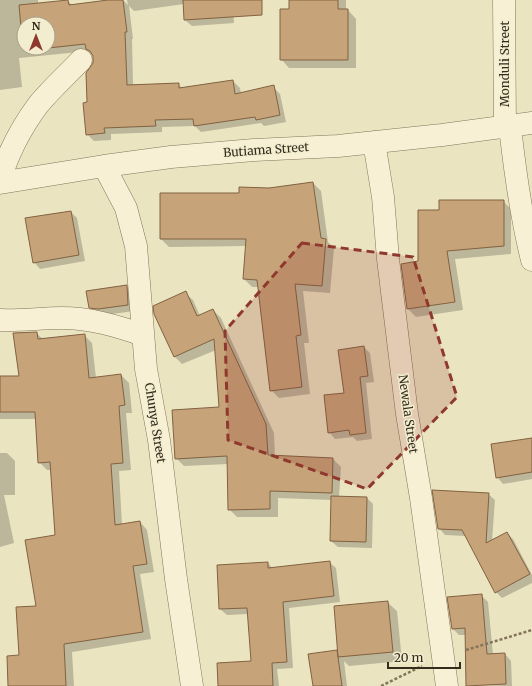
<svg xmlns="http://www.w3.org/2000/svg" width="532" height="686" viewBox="0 0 532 686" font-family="Merriweather,serif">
<rect width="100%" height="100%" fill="#ebe4c1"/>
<!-- shadow -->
<path fill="#0003" fill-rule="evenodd" d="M 0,0 L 38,0 L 38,4 L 68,1 L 72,5 L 116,0 L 123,0 L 128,5 L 127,0 L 232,0 L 234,23 L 192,26 L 185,20 L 184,4 L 134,11 L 129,6 L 133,39 L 132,39 L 133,86 L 178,84 L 182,88 L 233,81 L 240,88 L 241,94 L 273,87 L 280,94 L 286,122 L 264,126 L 261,123 L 201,132 L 195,126 L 162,127 L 162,132 L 111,134 L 111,140 L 94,141 L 87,134 L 88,103 L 94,63 L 93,55 L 89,51 L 19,58 L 22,87 L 0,90 ZM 24,24 L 48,24 L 48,48 L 24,48 Z
M 290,0 L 346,0 L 346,10 L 348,10 L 356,19 L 356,68 L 289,68 L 281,59 L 290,10 Z
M 313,183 L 321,191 L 328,242 L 334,248 L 330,293 L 303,291 L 309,343 L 304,343 L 310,394 L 279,398 L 271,390 L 259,287 L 252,287 L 244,279 L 247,246 L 169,247 L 161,239 L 240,194 Z
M 503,201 L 511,209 L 511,254 L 455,259 L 463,310 L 416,317 L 408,309 L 402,265 L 419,262 L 440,211 Z
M 71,212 L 77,218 L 85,261 L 40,269 L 34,262 Z
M 126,286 L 133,293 L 134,311 L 105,315 L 96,314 L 90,307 Z
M 185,293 L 193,300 L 200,316 L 213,310 L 221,318 L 274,433 L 275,457 L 333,459 L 341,467 L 339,497 L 367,498 L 373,504 L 372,548 L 338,547 L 331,541 L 332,500 L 278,498 L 278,517 L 237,517 L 229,509 L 228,464 L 184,466 L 176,458 L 220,408 L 216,350 L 182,364 L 175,357 Z
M 36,333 L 43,339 L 84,335 L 92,343 L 96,378 L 121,375 L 129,383 L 132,413 L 126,413 L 131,470 L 119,471 L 122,525 L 140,522 L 147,530 L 154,572 L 140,574 L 151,639 L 72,652 L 74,686 L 9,686 L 37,607 L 56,536 L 52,470 L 47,470 L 39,462 L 37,419 L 0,419 L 0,377 L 20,377 Z
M 364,347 L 370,353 L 374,382 L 366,383 L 372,439 L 357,441 L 353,437 L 335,439 L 329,432 Z
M 532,439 L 532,479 L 503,484 L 497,477 Z
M 0,453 L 7,453 L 15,461 L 15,495 L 4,495 L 14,543 L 0,547 Z
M 488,494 L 495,500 L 492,541 L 507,533 L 513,539 L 532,575 L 532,583 L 502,598 L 496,592 L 466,536 L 445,535 L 439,528 Z
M 329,562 L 336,568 L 340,602 L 289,608 L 293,668 L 277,669 L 279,686 L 219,686 L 252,662 L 248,614 L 227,615 L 220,609 L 268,563 L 273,569 Z
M 481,595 L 488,602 L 493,655 L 505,654 L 511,661 L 512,686 L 467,685 L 466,635 L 459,635 L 453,629 L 448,598 Z
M 387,602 L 397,611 L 402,661 L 349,666 L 344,661 L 347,686 L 314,686 L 337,651 L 339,653 Z"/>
<!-- building -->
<path fill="#c7a379" stroke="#816241" d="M 68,0 L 69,5 L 108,0 L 123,0 L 127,32 L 125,32 L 127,85 L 179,83 L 179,88 L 233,80 L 235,94 L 274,85 L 280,115 L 256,120 L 255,117 L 194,126 L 193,119 L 155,120 L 156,126 L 104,128 L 105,133 L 86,135 L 83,103 L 87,102 L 86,73 L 93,63 L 93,56 L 90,51 L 86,49 L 85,44 L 48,48 L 48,24 L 24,24 L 24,48 L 44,48 L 23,50 L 19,5 Z
M 183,0 L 262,0 L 262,15 L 184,20 Z
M 289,0 L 338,0 L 338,9 L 348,9 L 348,60 L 280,60 L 280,9 L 289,9 Z
M 313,182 L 321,238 L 326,239 L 322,286 L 295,284 L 301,335 L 296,336 L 302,387 L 270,391 L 257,280 L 243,279 L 246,239 L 160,239 L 160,193 L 239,193 L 239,187 L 269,188 Z
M 439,200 L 504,200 L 504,246 L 447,251 L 455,302 L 407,309 L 401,264 L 418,261 L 418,210 L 439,210 Z
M 71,211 L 79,255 L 33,263 L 25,218 Z
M 127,285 L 128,305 L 98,309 L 89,308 L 86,291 Z
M 186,291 L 197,316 L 213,309 L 266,424 L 268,455 L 333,458 L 332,493 L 270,491 L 270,509 L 228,510 L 227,456 L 175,459 L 172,410 L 219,407 L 214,339 L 174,357 L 154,314 L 153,306 Z
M 37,332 L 38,339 L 85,334 L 89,378 L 121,374 L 125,405 L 119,406 L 123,463 L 111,464 L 115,525 L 140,521 L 147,564 L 133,566 L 143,632 L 64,644 L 66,686 L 8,686 L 7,656 L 19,655 L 16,607 L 36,606 L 25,540 L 55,535 L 50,462 L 38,463 L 35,412 L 0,412 L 0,376 L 19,376 L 13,333 Z
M 364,346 L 368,376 L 360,377 L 366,433 L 350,435 L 349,430 L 328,433 L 324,395 L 344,393 L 338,350 Z
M 532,438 L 532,472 L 496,478 L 491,444 Z
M 432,490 L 489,493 L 486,543 L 507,532 L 530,574 L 495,593 L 462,530 L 438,529 Z
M 331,496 L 367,497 L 366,542 L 330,541 Z
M 330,561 L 334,596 L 283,602 L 287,662 L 272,663 L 273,686 L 218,686 L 217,663 L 251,661 L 247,608 L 219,609 L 217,565 L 268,562 L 268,568 Z
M 482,594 L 487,654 L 505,653 L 506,684 L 466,686 L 465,628 L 452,629 L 447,597 Z
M 388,601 L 393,652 L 338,657 L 334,606 Z
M 337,650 L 342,686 L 313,686 L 308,654 Z"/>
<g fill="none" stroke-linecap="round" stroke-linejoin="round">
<!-- street casing -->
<g stroke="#84755a" stroke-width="23">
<path id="street" d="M 504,0 L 505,127
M 510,127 C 515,172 521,216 532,260
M 374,142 L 383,197 L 388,259 L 407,414 L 421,498 L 447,686
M 104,166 L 126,208 L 136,246 L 146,369 L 159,440 L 176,579 L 192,686
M 0,180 C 8,153 21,128 38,105 C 51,89 67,75 81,60
M 0,183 L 104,166 L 171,157 L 254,150 L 338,146 L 442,135 L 532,123
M 0,320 C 21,321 41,318 62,318 C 90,318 117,326 143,335"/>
</g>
<!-- path -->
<path stroke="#84755a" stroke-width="2.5" stroke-dasharray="3 2" stroke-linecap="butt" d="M 466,650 L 532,630
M 381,686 L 422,666"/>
<!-- street -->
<use href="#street" stroke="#f7f0d4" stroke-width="22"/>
</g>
<!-- marked area -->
<path fill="#8f382d" fill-opacity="0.2" stroke="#8f382d" stroke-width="3" stroke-dasharray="8 5" stroke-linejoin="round" d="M 302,243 L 413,257 L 457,397 L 367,489 L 228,440 L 225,331 Z"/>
<g text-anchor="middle" stroke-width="3" stroke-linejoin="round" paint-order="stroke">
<!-- street labels -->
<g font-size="12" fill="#342b1d" stroke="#f3edd0">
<text transform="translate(505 64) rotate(-90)" y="4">Monduli Street</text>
<text transform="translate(266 150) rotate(-4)" y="4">Butiama Street</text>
<text transform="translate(408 414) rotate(82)" y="4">Newala Street</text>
<text transform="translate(155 423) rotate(81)" y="4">Chunya Street</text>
</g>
</g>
<!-- north arrow -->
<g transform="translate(36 36)"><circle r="19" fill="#f3edd0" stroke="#a79f88"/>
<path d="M0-3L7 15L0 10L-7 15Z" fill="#8f382d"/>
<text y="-6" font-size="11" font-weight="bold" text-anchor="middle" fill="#342b1d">N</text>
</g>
<!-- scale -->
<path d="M388 662v6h72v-6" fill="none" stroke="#342b1d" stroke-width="2"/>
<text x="394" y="662" font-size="12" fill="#342b1d" stroke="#f3edd0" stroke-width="3" paint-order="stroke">20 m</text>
</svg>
